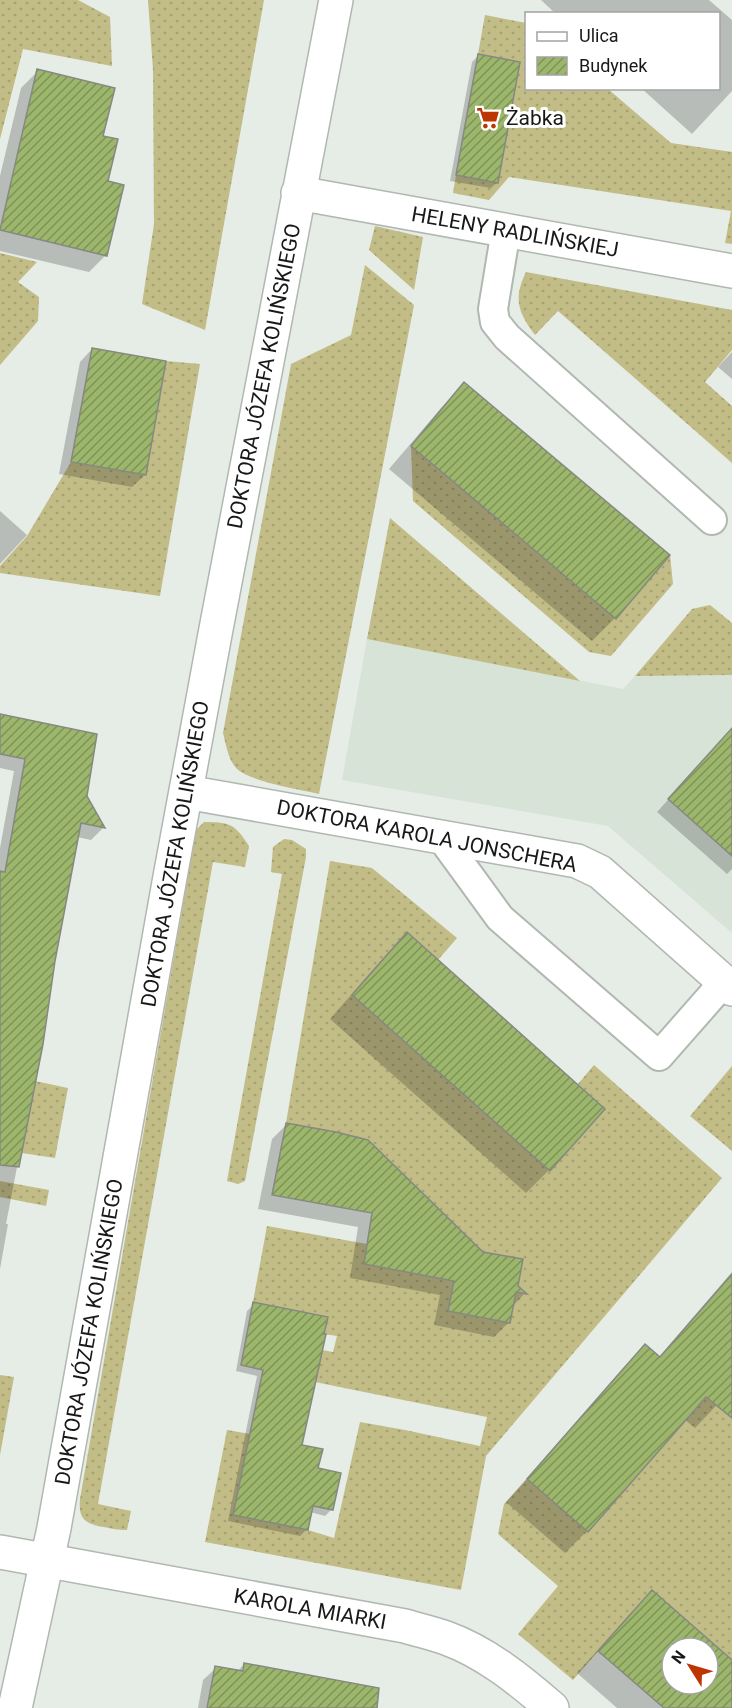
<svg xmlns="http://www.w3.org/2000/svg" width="732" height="1708" viewBox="0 0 732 1708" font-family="Roboto,sans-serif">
<defs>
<pattern id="grass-dots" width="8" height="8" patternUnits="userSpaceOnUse" patternTransform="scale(1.5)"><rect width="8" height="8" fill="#c2bc86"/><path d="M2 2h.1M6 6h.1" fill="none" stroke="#a6a173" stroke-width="1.8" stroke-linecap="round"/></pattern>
<pattern id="building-hatch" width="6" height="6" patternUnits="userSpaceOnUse" patternTransform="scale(1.5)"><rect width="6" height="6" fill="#9cb66b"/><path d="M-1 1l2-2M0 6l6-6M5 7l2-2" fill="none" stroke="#7e9357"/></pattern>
</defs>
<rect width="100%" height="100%" fill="#e6ece6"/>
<!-- built -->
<path fill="#d7e3d7" d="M 367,639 L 623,689 L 635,676 L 732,675 L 732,933 L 608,826 L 342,780 Z"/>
<!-- grass -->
<path fill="url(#grass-dots)" d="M 0,0 L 78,0 L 110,17 L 112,66 L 23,49 L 0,139 Z
M 148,0 L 264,0 L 205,330 L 142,304 L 154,224 L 153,70 Z
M 485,15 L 526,23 L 526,88 L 608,89 L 671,143 L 732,152 L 732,244 L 725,243 L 731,211 L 509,177 L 489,200 L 453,193 L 456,175 L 498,182 L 520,62 L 478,54 Z
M 375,226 L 423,237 L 414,290 L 369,250 Z
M 0,253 L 37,262 L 18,282 L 39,297 L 38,321 L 0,365 Z
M 365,265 L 414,305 L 319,794 C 298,789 252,782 237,769 C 228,760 226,744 223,733 L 291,364 L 351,335 Z
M 526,272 L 732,310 L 732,350 L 705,382 L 732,406 L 732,463 L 558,311 L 535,335 C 518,312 513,299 526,272 Z
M 166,361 L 200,364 L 160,596 L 0,573 L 0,566 L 27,536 L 71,462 L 146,475 Z
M 411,446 L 616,619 L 670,555 L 673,584 L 611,656 L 589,652 L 413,501 Z
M 390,518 L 580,681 L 367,639 Z
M 710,605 L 732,623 L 732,675 L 635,676 L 692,609 Z
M 204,822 C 230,822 235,824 249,846 L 245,867 L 213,862 L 98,1504 L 131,1511 L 127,1530 C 119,1530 112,1529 104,1527 C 85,1524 78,1519 80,1499 L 196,830 Z
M 284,839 L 292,840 L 306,849 L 306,857 L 245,1181 L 238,1184 L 227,1181 L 282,874 L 271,872 L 273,847 Z
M 330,861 L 372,868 L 457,938 L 438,960 L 407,932 L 352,995 L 550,1171 L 605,1109 L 578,1084 L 594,1065 L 722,1178 L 486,1456 L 461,1590 L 205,1542 L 227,1430 L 250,1434 L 233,1515 L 308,1530 L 334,1538 L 360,1422 L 405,1430 L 480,1446 L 487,1417 L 315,1382 L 322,1350 L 333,1352 L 337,1336 L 324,1334 L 327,1317 L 253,1302 L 267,1226 L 367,1244 L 364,1264 L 454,1281 L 448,1311 L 510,1323 L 523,1259 L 483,1252 L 368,1140 L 336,1132 L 286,1123 Z
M 732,1066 L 732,1151 L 690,1116 Z
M 35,1081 L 68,1088 L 55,1158 L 22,1153 Z
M 0,1181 L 49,1190 L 46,1206 L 0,1197 Z
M 0,1375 L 14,1377 L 0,1455 Z
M 732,1391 L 732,1660 L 652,1590 L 573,1680 L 518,1634 L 558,1586 L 498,1534 L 504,1504 L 527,1479 L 588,1532 L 706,1397 Z"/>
<!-- shadow -->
<path fill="#0003" fill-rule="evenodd" d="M 541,0 L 709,0 L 732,20 L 732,91 L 692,134 L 641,88 L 718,88 L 718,14 L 556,14 Z
M 478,56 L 497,182 L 491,188 L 450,181 L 472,62 Z
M 38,71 L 102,137 L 106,182 L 106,255 L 89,272 L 0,251 L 0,176 L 21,88 Z
M 92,349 L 145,475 L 132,487 L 59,474 L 80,362 Z
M 732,352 L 732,379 L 718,367 Z
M 464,384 L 615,618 L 592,641 L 389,469 L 441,408 Z
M 0,511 L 27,535 L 0,564 Z
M 0,716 L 85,796 L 103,828 L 91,840 L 77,837 L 54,961 L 41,1043 L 6,1224 L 8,1224 L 0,1269 L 0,848 L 14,771 L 0,768 Z
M 732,729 L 732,869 L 727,874 L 657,812 Z
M 407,934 L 549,1170 L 526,1193 L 330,1019 L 384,957 Z
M 287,1124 L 516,1286 L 524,1294 L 512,1307 L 509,1322 L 494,1337 L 434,1325 L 440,1295 L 350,1278 L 358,1227 L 258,1209 L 272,1139 Z
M 732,1272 L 732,1389 L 695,1428 L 684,1419 L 587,1531 L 565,1553 L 506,1502 L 623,1368 L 645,1346 L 658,1358 Z
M 254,1304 L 300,1446 L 316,1470 L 332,1509 L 325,1516 L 310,1512 L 307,1529 L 300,1536 L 228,1521 L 257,1376 L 236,1371 L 247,1311 Z
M 652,1592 L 732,1662 L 732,1708 L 617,1708 L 577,1673 L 630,1614 ZM 672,1648 L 708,1648 L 708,1684 L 672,1684 Z
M 244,1664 L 337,1708 L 198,1708 L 203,1680 L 216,1668 L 237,1672 Z"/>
<!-- building -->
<path fill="url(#building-hatch)" stroke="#868982" stroke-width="1.5" fill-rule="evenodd" d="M 478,54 L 520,62 L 498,183 L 456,175 Z
M 37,69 L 115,88 L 103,136 L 118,139 L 108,181 L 124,185 L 107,256 L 0,230 Z
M 92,348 L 166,361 L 146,475 L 71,462 Z
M 464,382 L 670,555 L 616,619 L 411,446 Z
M 0,714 L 97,734 L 87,796 L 105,828 L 81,823 L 55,961 L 43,1044 L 19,1167 L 0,1165 L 0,871 L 5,872 L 25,759 L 0,754 Z
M 732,728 L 732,856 L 668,799 Z
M 407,932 L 605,1109 L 550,1171 L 352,995 Z
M 286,1123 L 336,1132 L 368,1140 L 483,1252 L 523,1259 L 518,1286 L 527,1294 L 516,1292 L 510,1323 L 448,1311 L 454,1281 L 364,1264 L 372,1213 L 272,1195 Z
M 732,1274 L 732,1418 L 706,1397 L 588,1532 L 527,1479 L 645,1344 L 660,1357 Z
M 253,1302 L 328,1317 L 324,1334 L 326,1334 L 302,1445 L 323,1449 L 318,1468 L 341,1473 L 333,1510 L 313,1506 L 308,1530 L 233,1515 L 263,1370 L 241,1365 Z
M 652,1590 L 732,1660 L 732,1708 L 664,1708 L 598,1651 ZM 672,1648 L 708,1648 L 708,1684 L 672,1684 Z
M 244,1663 L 379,1688 L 377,1708 L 207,1708 L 215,1666 L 243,1671 Z"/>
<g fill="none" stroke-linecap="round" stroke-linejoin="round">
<!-- service casing -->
<g stroke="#b1b7b1" stroke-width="32">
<path id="service" d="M 506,230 L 493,309 L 495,322 L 507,337 L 712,520
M 441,837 L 500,918 L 659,1056 L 724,982"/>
</g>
<!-- minor casing -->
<g stroke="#b1b7b1" stroke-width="36">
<path id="minor" d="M 298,193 L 732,271
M 186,792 L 577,861 L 600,872 L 732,989
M 0,1552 L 405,1626 C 418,1630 432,1633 446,1638 C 485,1652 520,1680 552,1708
M 15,1708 L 54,1528 L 170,877 L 216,629 L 336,0"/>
</g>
<!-- service -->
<use href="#service" stroke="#fff" stroke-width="28"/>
<!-- minor -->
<use href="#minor" stroke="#fff" stroke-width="33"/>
</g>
<!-- icons -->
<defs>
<g id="supermarket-bare" transform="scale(1.8)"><path d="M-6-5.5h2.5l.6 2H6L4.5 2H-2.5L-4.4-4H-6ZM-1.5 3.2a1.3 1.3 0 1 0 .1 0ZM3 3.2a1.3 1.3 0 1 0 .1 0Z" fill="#be3504" stroke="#fff" stroke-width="2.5" paint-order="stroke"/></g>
</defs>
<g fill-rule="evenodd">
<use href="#supermarket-bare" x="488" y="118"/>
</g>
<g text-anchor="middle" stroke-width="6" stroke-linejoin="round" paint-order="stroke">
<!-- poi labels -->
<g font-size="21" fill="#171917" stroke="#fff" text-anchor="start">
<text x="506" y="125">Żabka</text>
</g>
<!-- street labels -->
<g font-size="21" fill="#171917" stroke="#fff">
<text transform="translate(515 232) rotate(10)" y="7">HELENY RADLIŃSKIEJ</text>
<text transform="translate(264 376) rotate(-79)" y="7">DOKTORA JÓZEFA KOLIŃSKIEGO</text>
<text transform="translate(427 836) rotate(11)" y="7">DOKTORA KAROLA JONSCHERA</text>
<text transform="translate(175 854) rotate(-80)" y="7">DOKTORA JÓZEFA KOLIŃSKIEGO</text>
<text transform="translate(89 1332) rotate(-80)" y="7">DOKTORA JÓZEFA KOLIŃSKIEGO</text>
<text transform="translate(310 1609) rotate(10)" y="7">KAROLA MIARKI</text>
</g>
</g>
<!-- legend -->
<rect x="525" y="12" width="195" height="78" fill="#ffffff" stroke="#a2a3a2" stroke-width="1.5"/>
<rect x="537" y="32" width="30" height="9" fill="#ffffff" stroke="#a2a3a2" stroke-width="1.5"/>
<text x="579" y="42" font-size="18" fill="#171917">Ulica</text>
<rect x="537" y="57" width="30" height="18" fill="url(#building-hatch)" stroke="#a2a3a2" stroke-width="1.5"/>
<text x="579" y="72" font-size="18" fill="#171917">Budynek</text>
<!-- north arrow -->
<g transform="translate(690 1666) rotate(307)"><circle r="28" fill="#ffffff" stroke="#a2a3a2" stroke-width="1.5"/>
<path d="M0-4.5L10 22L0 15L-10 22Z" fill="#be3504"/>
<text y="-9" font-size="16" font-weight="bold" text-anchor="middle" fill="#171917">N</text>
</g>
</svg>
